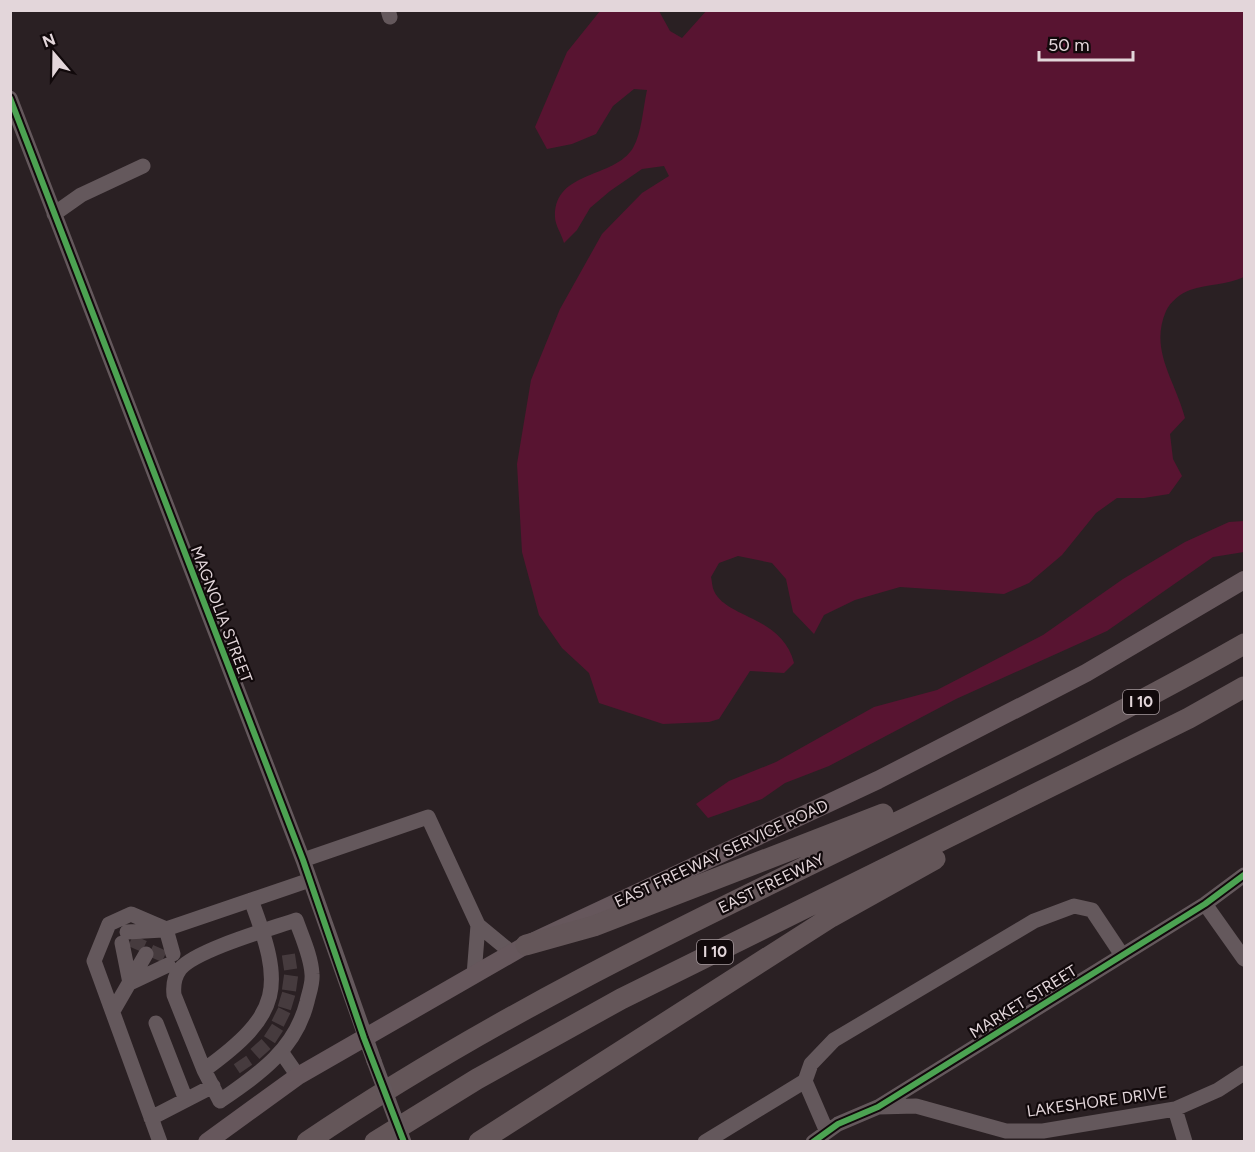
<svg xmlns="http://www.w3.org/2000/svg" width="1255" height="1152" viewBox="0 0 1255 1152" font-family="Figtree,sans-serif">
<rect width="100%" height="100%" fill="#2a2023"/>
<!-- water -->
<path fill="#581431" d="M 707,10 L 1244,11 L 1244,277 C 1227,285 1208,284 1190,290 C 1181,293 1170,302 1166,311 C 1149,350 1175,380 1185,418 L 1170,434 L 1173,459 L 1182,476 L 1169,494 L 1144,498 L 1117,498 L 1096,513 L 1062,555 L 1029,583 L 1004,594 L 900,587 L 855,600 L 824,615 L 814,634 L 793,612 L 786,579 L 772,563 L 738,556 L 719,563 L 711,577 C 712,581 712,587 714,591 C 726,618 782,616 794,663 L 784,673 L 750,671 L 719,719 L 709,722 L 663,724 L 599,703 L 589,673 L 562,648 L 539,615 L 522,552 L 517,464 L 531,380 L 560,309 L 602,234 L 642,193 L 669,176 L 664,166 L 642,169 L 610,191 L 590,208 L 577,230 L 564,243 C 562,235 555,225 555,217 C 554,170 614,179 633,148 C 642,132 643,108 647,90 L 634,89 L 613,106 L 596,134 L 572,144 L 547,149 L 535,127 L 567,52 L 600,11 L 659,11 L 670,31 L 682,38 Z
M 1244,521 L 1244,552 L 1213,557 L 1107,631 L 956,699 L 829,766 L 785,783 L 762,799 L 708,818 L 696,804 L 729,781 L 776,762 L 874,707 L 937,690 L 1043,635 L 1123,579 L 1185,542 L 1229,522 Z"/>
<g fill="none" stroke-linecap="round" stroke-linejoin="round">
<!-- minor-tunnel -->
<path stroke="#463b3e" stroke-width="15" stroke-dasharray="15 8" stroke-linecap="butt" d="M 135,949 L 140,938
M 155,959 L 160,948
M 283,963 L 296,961
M 283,982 L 297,984
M 280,999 L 293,1003
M 275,1014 L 287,1020
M 268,1030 L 279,1037
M 256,1044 L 265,1054
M 240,1060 L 246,1069"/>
<!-- minor -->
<path stroke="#64585c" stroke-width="15" d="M 388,10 L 390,17
M 10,98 L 303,860 L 374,1061
M 54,214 L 81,195 L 143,166
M 303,860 L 428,817 L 478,925 L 474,975
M 1205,904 L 1244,959
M 478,925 L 512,953
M 166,929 L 173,954
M 127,932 L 163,930
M 122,943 L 130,983
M 130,983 L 168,965
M 113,1011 L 146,954
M 156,1023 L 186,1100
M 282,1053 L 298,1076
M 204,1070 L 174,995 C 173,986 174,977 180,969 C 196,950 270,929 296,920 C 302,937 311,956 312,974 C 313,983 309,993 307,1002 C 295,1050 259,1074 220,1101 L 204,1070 C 283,1013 284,987 251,900
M 878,1107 L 916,1106 L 1006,1131 L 1043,1131 L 1175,1109 L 1218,1090 L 1244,1073
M 1175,1109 L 1185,1142
M 151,1118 L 213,1086
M 827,1132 L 805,1081 L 811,1064 L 834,1040 L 1034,921 L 1074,906 L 1092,910 L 1122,955
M 160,1142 L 94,961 L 109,924 L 131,914 L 166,929 L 310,880
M 705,1142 L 805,1081
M 813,1142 L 838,1124 L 878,1107 L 1205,904 L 1244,875"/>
<!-- major -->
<path stroke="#66575c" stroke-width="18" d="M 207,1142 L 298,1076 L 526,945 L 878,780 L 1086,673 L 1244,580"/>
<!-- highway -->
<path stroke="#645659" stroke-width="21" d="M 526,945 L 594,926 L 883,814
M 307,1142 C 601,942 937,819 1244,644
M 375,1142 L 477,1079 L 621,999 L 1189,718 L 1244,687
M 479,1142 L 831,917 L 935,859"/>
<!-- minor-bridge -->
<path stroke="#64585c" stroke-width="15" d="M 374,1061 L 404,1142"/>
<!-- cycleway casing -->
<g stroke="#11090b" stroke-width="10">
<path id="cycleway" d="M 10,98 L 303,860 L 364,1038 L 404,1142
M 813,1142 L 838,1124 L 878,1107 L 1205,904 L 1244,875"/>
</g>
<!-- cycleway -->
<use href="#cycleway" stroke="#4ca352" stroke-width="6"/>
</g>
<g text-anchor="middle" stroke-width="4.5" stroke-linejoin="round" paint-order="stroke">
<!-- shield labels -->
<g fill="#11090b" stroke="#a4989c" stroke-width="1.5">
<rect x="1123" y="690" width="36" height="24" rx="4.5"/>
<rect x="697" y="940" width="36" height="24" rx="4.5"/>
</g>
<g font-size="15" font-weight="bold" fill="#e3d6da">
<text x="1141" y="707">I 10</text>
<text x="715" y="957">I 10</text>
</g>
<!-- street labels -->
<g font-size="16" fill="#e3d6da" stroke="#11090b">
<text transform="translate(222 614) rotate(69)" y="6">MAGNOLIA STREET</text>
<text transform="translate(721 853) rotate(-25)" y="6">EAST FREEWAY SERVICE ROAD</text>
<text transform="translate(771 883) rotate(-26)" y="6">EAST FREEWAY</text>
<text transform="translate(1023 1001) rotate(-32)" y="6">MARKET STREET</text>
<text transform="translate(1097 1101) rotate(-8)" y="6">LAKESHORE DRIVE</text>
</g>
</g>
<!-- border -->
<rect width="1255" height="1152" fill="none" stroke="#e3d6da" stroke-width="24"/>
<!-- north arrow -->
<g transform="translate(54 54) rotate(340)" stroke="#11090b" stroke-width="4.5" paint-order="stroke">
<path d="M0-4.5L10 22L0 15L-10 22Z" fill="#e3d6da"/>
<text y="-9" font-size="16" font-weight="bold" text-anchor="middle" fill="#e3d6da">N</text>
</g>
<!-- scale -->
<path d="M1039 51v9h94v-9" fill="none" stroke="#e3d6da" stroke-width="3"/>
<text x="1048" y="51" font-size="18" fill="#e3d6da" stroke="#11090b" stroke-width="4.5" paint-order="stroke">50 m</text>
</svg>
